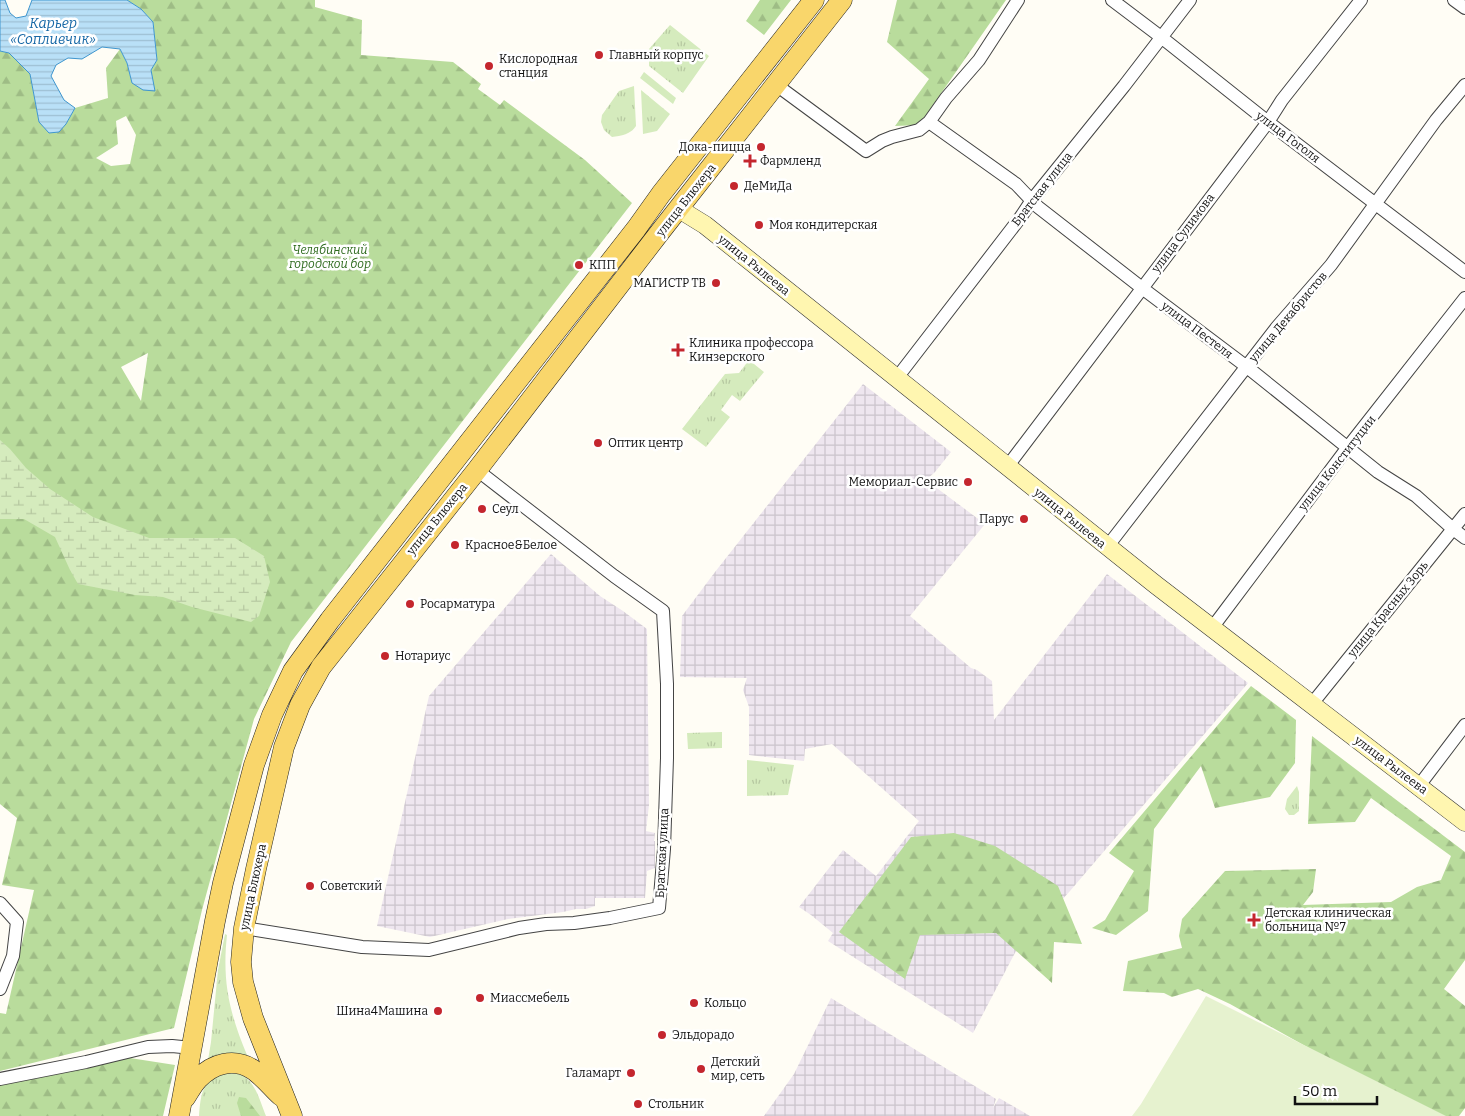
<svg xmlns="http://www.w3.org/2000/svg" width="1465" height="1116" viewBox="0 0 1465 1116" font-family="Bitter,serif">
<defs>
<pattern id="industrial-grid" width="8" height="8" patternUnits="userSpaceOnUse" patternTransform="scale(1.25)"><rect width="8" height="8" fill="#eee6ef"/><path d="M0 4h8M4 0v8" fill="none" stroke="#cbc4cc"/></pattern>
<pattern id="grass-tufts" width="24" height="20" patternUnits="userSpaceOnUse" patternTransform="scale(1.25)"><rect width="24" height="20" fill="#d5ebbd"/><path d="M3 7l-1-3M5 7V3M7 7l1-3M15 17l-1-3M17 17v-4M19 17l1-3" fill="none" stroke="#b6c8a1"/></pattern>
<pattern id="forest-firs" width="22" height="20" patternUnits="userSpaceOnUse" patternTransform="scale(1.25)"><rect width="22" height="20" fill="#b9dc9c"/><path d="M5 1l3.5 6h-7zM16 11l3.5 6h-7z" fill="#9ebc85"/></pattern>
<pattern id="wetland-marsh" width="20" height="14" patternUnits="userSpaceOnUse" patternTransform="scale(1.25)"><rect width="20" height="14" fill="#d5ebbd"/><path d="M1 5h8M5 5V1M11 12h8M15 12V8" fill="none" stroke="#b6c8a1"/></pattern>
<pattern id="water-rules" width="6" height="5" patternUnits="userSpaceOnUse" patternTransform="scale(1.25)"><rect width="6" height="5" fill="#b9e0f7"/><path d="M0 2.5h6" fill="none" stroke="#9ebfd3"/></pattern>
</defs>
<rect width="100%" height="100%" fill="#fffdf5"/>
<!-- industrial -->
<path fill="url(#industrial-grid)" d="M 863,384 L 951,452 L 935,472 L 926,480 L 985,524 L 910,616 L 971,668 L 977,670 L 992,681 L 994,720 L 1107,574 L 1248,683 L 1070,891 L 1017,949 L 973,1033 L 828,941 L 833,933 L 811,915 L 799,907 L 843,850 L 876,876 L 919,821 L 832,744 L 805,749 L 804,761 L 749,755 L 749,707 L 743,690 L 747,678 L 680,677 L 682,616 L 715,572 Z
M 551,554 L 600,596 L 623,611 L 647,629 L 649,805 L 646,831 L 655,833 L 654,841 L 655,841 L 655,868 L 647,871 L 645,898 L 595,898 L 595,906 L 586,909 L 576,909 L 563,912 L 508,919 L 430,937 L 377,926 L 429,696 Z
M 831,998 L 996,1099 L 993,1108 L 999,1098 L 1030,1116 L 764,1116 L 794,1074 Z"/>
<!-- grass -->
<path fill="url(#grass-tufts)" d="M 670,25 L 709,56 L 683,93 L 649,66 L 649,49 Z
M 644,72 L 676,98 L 673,104 L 640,78 Z
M 634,86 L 636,126 C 631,134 621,136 612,137 L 604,130 L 601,122 L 602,115 L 619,91 Z
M 641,90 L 670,114 L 657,131 L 643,134 Z
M 749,360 L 764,372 L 740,401 L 732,395 L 721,410 L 730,417 L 706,447 L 682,429 L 725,374 L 739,373 Z
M 722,732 L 722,748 L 688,749 L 687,733 Z
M 747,760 L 794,765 L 788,795 L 747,796 Z
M 1297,786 L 1299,792 L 1299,811 L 1294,815 L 1289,815 L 1285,809 L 1287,799 Z
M 225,934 L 227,935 C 222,981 229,1012 247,1055 L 228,1055 L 208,1060 L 211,1042 L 218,970 Z
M 226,1073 C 230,1073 235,1073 238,1074 C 255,1078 260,1102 266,1116 L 199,1116 C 201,1092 202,1081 226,1073 Z"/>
<!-- forest -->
<path fill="url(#forest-firs)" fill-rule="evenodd" d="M 127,0 L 315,0 L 315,7 L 362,20 L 361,55 L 453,62 L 481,84 L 478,89 L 500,105 L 504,100 L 585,160 L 632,203 L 291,642 L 254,719 L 202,910 L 174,1028 L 0,1071 L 0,1013 L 6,1014 L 34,890 L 2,885 L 17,818 L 0,804 L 0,51 L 9,53 L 30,74 L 39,122 L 66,124 L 75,108 L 108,98 L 106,68 L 120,49 L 127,63 L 132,83 L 151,70 L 157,60 L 153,22 L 141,9 ZM 126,116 L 136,135 L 130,164 L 111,166 L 96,158 L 118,144 L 116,121 ZM 148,353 L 141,401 L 121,367 Z
M 760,0 L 791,0 L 764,35 L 746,21 Z
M 897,0 L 1006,0 L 919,125 L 895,126 L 929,79 L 887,42 Z
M 1251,686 L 1296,720 L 1295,763 L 1270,797 L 1215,808 L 1201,766 L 1154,829 L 1148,911 L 1116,935 L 1092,928 L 1105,920 L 1134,871 L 1109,853 Z
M 1312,736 L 1465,852 L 1465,960 L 1444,989 L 1465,1006 L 1465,1108 L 1459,1116 L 1352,1116 L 1332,1061 L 1230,1004 L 1198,989 L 1172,997 L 1164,993 L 1123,991 L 1128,961 L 1182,948 L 1179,936 L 1182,919 L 1225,871 L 1316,869 L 1313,892 L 1303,905 L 1391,902 L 1417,887 L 1441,880 L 1451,856 L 1371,798 L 1355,822 L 1308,824 Z
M 954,833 L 995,846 L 1058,886 L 1082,944 L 1054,942 L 1052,983 L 996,933 L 920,935 L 905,979 L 839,932 L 911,837 Z
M 130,1058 L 175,1065 L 163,1116 L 0,1116 L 0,1085 L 92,1063 Z
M 239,1097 L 246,1098 L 260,1116 L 241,1116 L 237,1103 Z"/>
<!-- wetland -->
<path fill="url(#wetland-marsh)" d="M 0,440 L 10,449 L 26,468 L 50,489 L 93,517 L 149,538 L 235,538 L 264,556 L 270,582 L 259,616 L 251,622 L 192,607 L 163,597 L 135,595 L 78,584 L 70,570 L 55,537 L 24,519 L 0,519 Z"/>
<!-- pitch -->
<path fill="#e6f2cf" d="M 1206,996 L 1446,1116 L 1132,1116 L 1141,1104 Z"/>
<!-- water -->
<path fill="url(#water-rules)" stroke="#3f96cf" d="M 0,0 L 5,0 L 10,13 L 16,18 L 26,16 L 32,0 L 127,0 L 141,9 L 153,22 L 157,60 L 151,70 L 155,91 L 143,90 L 132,83 L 127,63 L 120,49 L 102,47 L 82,59 L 68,58 L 56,65 L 51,76 L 64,100 L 75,108 L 66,124 L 59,132 L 49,133 L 39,122 L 30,74 L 9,53 L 0,51 Z"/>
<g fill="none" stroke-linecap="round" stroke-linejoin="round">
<!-- street casing -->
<g stroke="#444" stroke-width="14">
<path id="street" d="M 1112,0 L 1161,37 L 1268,122 L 1465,272
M 1454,0 L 1465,8
M 775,84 L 866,151 L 882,141 L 892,137 L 919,130 L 929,122 L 946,98 L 979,60 L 1018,0
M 929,122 L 1016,184 L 1038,207 L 1142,288 L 1247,367 L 1378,472 L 1416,496 L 1453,529 L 1465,538
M 896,379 L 1020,218 L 1032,200 L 1124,86 L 1190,0
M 1007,467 L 1268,122 L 1282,100 L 1361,0
M 1107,547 L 1277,327 L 1331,265 L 1436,120 L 1465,85
M 1212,628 L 1348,447 L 1465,298
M 1311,705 L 1465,514
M 1418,787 L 1465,725
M 0,903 L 17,922 L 13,956 L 0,989
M 244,928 L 362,947 L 429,950 L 519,928 L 546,924 L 574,923 L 610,918 L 659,908 L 664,849 L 667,758 L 667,684 L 663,611 L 614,576 L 477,470
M 0,1079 L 86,1062 L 148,1047 L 172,1046 L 192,1048"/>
</g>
<!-- secondary casing -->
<g stroke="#333" stroke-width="19">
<path id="secondary" d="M 679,209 L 705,225 L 1156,585 L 1465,822"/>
</g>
<!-- primary casing -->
<g stroke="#222" stroke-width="21">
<path id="primary" d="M 185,1098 C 189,1092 193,1084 198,1079 C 213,1063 234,1058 252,1069 C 263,1076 272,1088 281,1096
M 179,1116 L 215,921 L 223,883 L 254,765 L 272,715 L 293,671 L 330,620 L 636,229 L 661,194 L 814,0
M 292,1116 L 253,1018 L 243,982 L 241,962 L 244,928 L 256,869 L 284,747 L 300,705 L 321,667 L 477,470 L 660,232 L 842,0"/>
</g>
<!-- street -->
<use href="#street" stroke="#fff" stroke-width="12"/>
<!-- secondary -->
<use href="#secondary" stroke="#fff6b0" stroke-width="18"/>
<!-- primary -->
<use href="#primary" stroke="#f9d66b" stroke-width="20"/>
</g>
<!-- markers -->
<g fill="#c4262e" stroke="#fff" stroke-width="2">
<circle cx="599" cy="55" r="5"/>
<circle cx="489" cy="66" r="5"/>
<circle cx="761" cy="147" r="5"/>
<path d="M747.5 153.5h5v5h5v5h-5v5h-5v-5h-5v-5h5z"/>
<circle cx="734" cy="186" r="5"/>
<circle cx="759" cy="225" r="5"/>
<circle cx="579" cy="265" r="5"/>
<circle cx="716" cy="283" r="5"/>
<path d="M675.5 342.5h5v5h5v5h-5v5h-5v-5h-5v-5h5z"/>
<circle cx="598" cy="443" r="5"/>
<circle cx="968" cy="482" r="5"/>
<circle cx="482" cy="509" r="5"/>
<circle cx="1024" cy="519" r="5"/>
<circle cx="455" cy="545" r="5"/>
<circle cx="410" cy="604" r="5"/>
<circle cx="385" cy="656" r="5"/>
<circle cx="310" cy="886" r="5"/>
<path d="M1251.5 912.5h5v5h5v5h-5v5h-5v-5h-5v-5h5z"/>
<circle cx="480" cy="998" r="5"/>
<circle cx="694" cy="1003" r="5"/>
<circle cx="438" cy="1011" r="5"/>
<circle cx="662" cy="1035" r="5"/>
<circle cx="701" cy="1069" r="5"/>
<circle cx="631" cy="1073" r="5"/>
<circle cx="638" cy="1104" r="5"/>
</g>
<g text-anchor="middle" stroke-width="5" stroke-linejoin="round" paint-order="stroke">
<!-- poi labels -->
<g font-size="12" fill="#111" stroke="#fff" text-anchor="start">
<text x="609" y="59">Главный корпус</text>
<text x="499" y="63">Кислородная<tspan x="499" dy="14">станция</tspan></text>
<text x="751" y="151" text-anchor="end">Дока-пицца</text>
<text x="760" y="165">Фармленд</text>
<text x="744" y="190">ДеМиДа</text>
<text x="769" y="229">Моя кондитерская</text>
<text x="589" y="269">КПП</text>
<text x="706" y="287" text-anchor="end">МАГИСТР ТВ</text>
<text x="689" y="347">Клиника профессора<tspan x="689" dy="14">Кинзерского</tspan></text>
<text x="608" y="447">Оптик центр</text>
<text x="958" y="486" text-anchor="end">Мемориал-Сервис</text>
<text x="492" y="513">Сеул</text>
<text x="1014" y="523" text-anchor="end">Парус</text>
<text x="465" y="549">Красное&amp;Белое</text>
<text x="420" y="608">Росарматура</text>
<text x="395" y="660">Нотариус</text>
<text x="320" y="890">Советский</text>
<text x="1265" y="917">Детская клиническая<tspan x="1265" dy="14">больница №7</tspan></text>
<text x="490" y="1002">Миассмебель</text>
<text x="704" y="1007">Кольцо</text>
<text x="428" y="1015" text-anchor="end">Шина4Машина</text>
<text x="672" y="1039">Эльдорадо</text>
<text x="711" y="1066">Детский<tspan x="711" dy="14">мир, сеть</tspan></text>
<text x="621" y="1077" text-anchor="end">Галамарт</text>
<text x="648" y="1108">Стольник</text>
</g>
<!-- street labels -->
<g font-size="12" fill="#111" stroke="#fff">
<text transform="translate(1288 137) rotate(37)" y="4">улица Гоголя</text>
<text transform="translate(1042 189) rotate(-52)" y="4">Братская улица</text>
<text transform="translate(686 200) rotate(-52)" y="4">улица Блюхера</text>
<text transform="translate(1183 233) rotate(-53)" y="4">улица Сулимова</text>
<text transform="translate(754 265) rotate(39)" y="4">улица Рылеева</text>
<text transform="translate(1288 317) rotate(-50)" y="4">улица Декабристов</text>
<text transform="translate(1197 330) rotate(37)" y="4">улица Пестеля</text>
<text transform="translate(1337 463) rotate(-52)" y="4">улица Конституции</text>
<text transform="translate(1070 518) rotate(39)" y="4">улица Рылеева</text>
<text transform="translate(437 519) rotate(-51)" y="4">улица Блюхера</text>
<text transform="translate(1388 609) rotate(-51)" y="4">улица Красных Зорь</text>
<text transform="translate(1391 765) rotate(37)" y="4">улица Рылеева</text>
<text transform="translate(662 853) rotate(-87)" y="4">Братская улица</text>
<text transform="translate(253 887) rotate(-78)" y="4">улица Блюхера</text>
</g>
<!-- park labels -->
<g font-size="12" font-style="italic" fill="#2f6b1f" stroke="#fff">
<text x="330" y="254">Челябинский<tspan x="330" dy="14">городской бор</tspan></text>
</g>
<!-- water labels -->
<g font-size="14" font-style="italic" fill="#1768a6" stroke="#fff">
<text x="53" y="28">Карьер<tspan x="53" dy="16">«Сопливчик»</tspan></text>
</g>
</g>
<!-- scale -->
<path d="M1295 1096v8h82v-8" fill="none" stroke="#111111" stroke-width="2.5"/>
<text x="1302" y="1096" font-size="15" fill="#111111" stroke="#ffffff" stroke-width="4" paint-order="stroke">50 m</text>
</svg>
